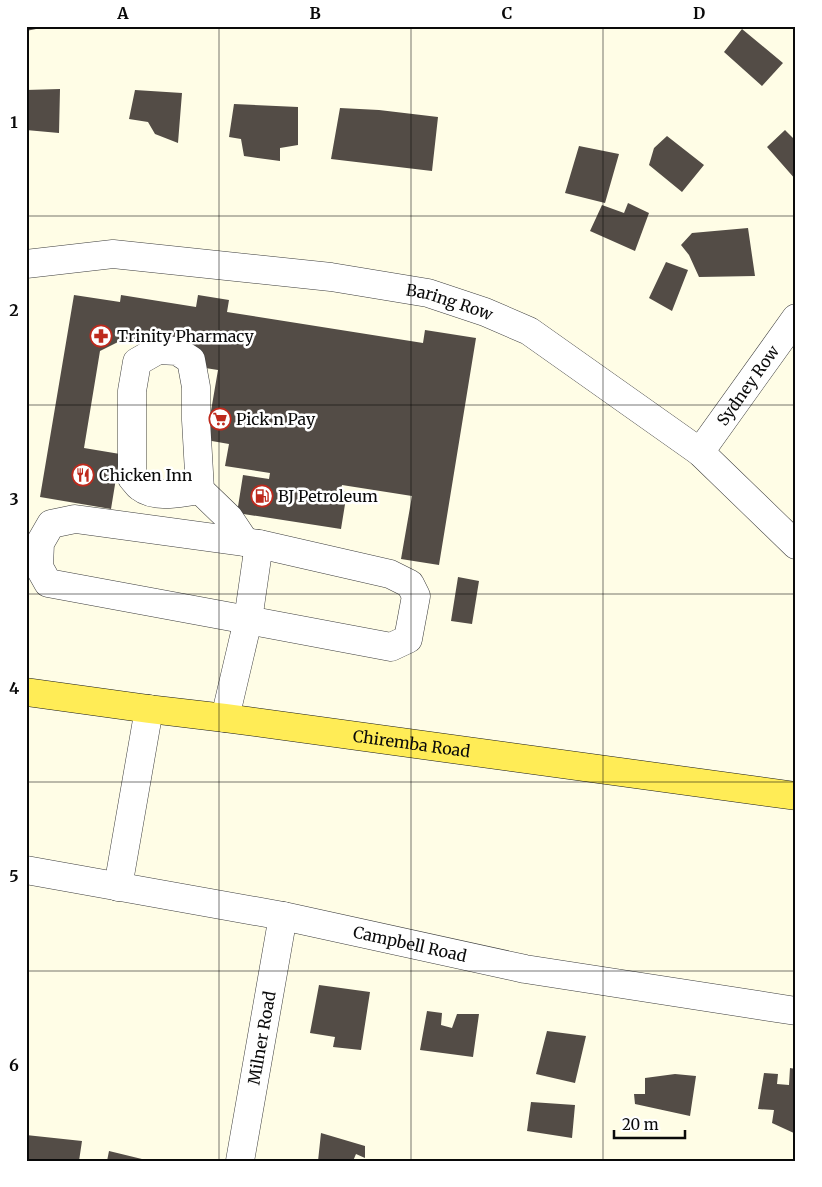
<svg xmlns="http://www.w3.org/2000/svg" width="822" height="1187" viewBox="0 0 822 1187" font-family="Merriweather,serif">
<rect width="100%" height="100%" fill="#fffde6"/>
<!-- building -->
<path fill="#534c46" d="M 26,26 L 41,26 L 41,28 L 26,31 Z
M 742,29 L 783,63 L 762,86 L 724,52 Z
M 60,89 L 59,133 L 26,130 L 26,90 Z
M 135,90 L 182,93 L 178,143 L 155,134 L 148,122 L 129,119 Z
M 234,104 L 298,107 L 298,145 L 280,148 L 280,161 L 244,156 L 241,139 L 229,137 Z
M 340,108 L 379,110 L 438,117 L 432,171 L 331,159 Z
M 785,130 L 796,141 L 796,180 L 767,147 Z
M 667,136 L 704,165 L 682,192 L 649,165 L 654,148 Z
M 579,146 L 619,154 L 605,203 L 565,193 Z
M 628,203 L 649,213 L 635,251 L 590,231 L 602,205 L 624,213 Z
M 748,228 L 755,276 L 699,277 L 689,255 L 681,245 L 692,233 Z
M 666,262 L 688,270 L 672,311 L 649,298 Z
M 74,295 L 120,302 L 121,295 L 196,307 L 198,295 L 229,300 L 227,312 L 423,343 L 425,330 L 476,338 L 439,565 L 401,559 L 412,496 L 342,485 L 341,491 L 347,492 L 341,529 L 237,513 L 243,475 L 269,479 L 270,473 L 225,466 L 229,444 L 206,440 L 218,370 L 199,367 L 201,353 L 122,340 L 100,351 L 84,448 L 120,454 L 111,509 L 40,497 Z
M 458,577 L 479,581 L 472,624 L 451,621 Z
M 319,985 L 370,992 L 361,1050 L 333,1047 L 335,1037 L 310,1033 Z
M 427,1011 L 442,1013 L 441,1025 L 452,1028 L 457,1014 L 479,1014 L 473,1057 L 420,1050 Z
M 547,1031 L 586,1036 L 575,1083 L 536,1074 Z
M 790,1068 L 796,1069 L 796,1134 L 772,1123 L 774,1110 L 758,1109 L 764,1073 L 778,1074 L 777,1084 L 789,1085 Z
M 675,1074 L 696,1076 L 690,1116 L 635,1104 L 634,1094 L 645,1094 L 645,1078 Z
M 531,1102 L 575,1105 L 572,1138 L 527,1131 Z
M 321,1133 L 365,1146 L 365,1158 L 356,1154 L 353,1161 L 318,1161 Z
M 26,1135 L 82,1141 L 79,1161 L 26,1161 Z
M 109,1151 L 146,1160 L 146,1161 L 107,1161 Z"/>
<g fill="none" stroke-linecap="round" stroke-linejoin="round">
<!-- minor casing -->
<g stroke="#3d3d3d" stroke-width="29">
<g id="minor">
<path id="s1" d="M 26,264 L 113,254 L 331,277 L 428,293 L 485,312 L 529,331 L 700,452 L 796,545"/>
<path id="s2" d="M 700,452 L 796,318"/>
<path d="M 200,490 C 183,493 155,499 140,487 C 137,485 135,481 132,478 L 132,391 L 137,362 L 158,350 L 177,351 L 191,360 L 196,387 L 196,420 L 200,490 L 229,518 L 245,542"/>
<path d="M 75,519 L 259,544 L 390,574 L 410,584 L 416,596 L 408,639 L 391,647 L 248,620 L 48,583 L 39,567 L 40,543 L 51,524 Z"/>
<path d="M 225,718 L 248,620 L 259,544"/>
<path id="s3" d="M 26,870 L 283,916 L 525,969 L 796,1011"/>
<path d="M 118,887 L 149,709"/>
<path id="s4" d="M 240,1161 L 283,916"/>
</g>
</g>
<!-- major casing -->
<g stroke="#1b1b1b" stroke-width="29">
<g id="major">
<path id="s5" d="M 26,692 L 149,709 L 225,718 L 796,796"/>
</g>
</g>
<!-- minor -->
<use href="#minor" stroke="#fff" stroke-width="28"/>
<!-- major -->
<use href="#major" stroke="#ffec56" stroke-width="28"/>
</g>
<!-- grid -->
<path fill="none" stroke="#0a0a0a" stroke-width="1" stroke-opacity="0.55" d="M 219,26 L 219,1161M 411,26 L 411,1161M 603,26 L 603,1161M 26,216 L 796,216M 26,405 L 796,405M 26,594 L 796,594M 26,782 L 796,782M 26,971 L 796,971"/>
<!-- icons -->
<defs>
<g id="pharmacy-ring" transform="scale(1.125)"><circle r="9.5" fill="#fff" stroke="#be2a1d" stroke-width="1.5"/><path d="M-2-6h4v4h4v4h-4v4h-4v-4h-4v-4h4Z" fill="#be2a1d"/></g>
<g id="supermarket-ring" transform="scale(1.125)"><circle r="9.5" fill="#fff" stroke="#be2a1d" stroke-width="1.5"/><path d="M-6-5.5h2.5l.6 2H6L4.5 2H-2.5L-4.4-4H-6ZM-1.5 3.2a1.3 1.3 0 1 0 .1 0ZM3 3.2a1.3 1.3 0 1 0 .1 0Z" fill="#be2a1d"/></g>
<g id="restaurant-ring" transform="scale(1.125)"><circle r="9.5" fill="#fff" stroke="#be2a1d" stroke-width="1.5"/><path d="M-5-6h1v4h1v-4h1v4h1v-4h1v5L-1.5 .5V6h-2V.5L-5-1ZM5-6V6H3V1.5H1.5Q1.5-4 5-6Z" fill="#be2a1d"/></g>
<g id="fuel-ring" transform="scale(1.125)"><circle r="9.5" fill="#fff" stroke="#be2a1d" stroke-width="1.5"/><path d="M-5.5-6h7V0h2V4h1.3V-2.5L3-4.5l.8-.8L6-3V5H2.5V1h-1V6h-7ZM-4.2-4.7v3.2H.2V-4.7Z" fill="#be2a1d"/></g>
</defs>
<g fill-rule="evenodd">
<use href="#pharmacy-ring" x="101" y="336"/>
<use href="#supermarket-ring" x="220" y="419"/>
<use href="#restaurant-ring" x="83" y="475"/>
<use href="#fuel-ring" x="262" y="496"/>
</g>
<g text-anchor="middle" stroke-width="5" stroke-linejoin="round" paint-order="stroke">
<!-- street labels -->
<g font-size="16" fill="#0a0a0a" stroke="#fff">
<text dy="6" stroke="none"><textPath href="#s1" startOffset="428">Baring Row</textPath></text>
<text dy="6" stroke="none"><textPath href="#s2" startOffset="82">Sydney Row</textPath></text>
<text dy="6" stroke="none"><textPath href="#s5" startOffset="389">Chiremba Road</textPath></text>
<text dy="6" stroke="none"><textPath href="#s3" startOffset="391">Campbell Road</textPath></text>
<text dy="6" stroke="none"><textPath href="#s4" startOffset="125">Milner Road</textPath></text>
</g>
<!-- poi labels -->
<g font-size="16" fill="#0a0a0a" stroke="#fff" text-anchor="start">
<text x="117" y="342">Trinity Pharmacy</text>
<text x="236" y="425">Pick n Pay</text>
<text x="99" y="481">Chicken Inn</text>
<text x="278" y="502">BJ Petroleum</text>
</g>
</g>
<!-- border -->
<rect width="822" height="1187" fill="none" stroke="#ffffff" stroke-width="55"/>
<!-- scale -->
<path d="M614 1130v8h71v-8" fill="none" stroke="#0a0a0a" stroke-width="2.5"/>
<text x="622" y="1130" font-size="15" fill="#0a0a0a" stroke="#ffffff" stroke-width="4" paint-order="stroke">20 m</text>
<rect x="28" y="28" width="766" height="1132" fill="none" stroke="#0a0a0a" stroke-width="2"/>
<g font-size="16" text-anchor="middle" font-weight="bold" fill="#0a0a0a">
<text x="123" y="19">A</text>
<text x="315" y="19">B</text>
<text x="507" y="19">C</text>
<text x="699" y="19">D</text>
<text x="14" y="128">1</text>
<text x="14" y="316">2</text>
<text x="14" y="505">3</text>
<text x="14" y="694">4</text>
<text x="14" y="882">5</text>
<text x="14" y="1071">6</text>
</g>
</svg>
